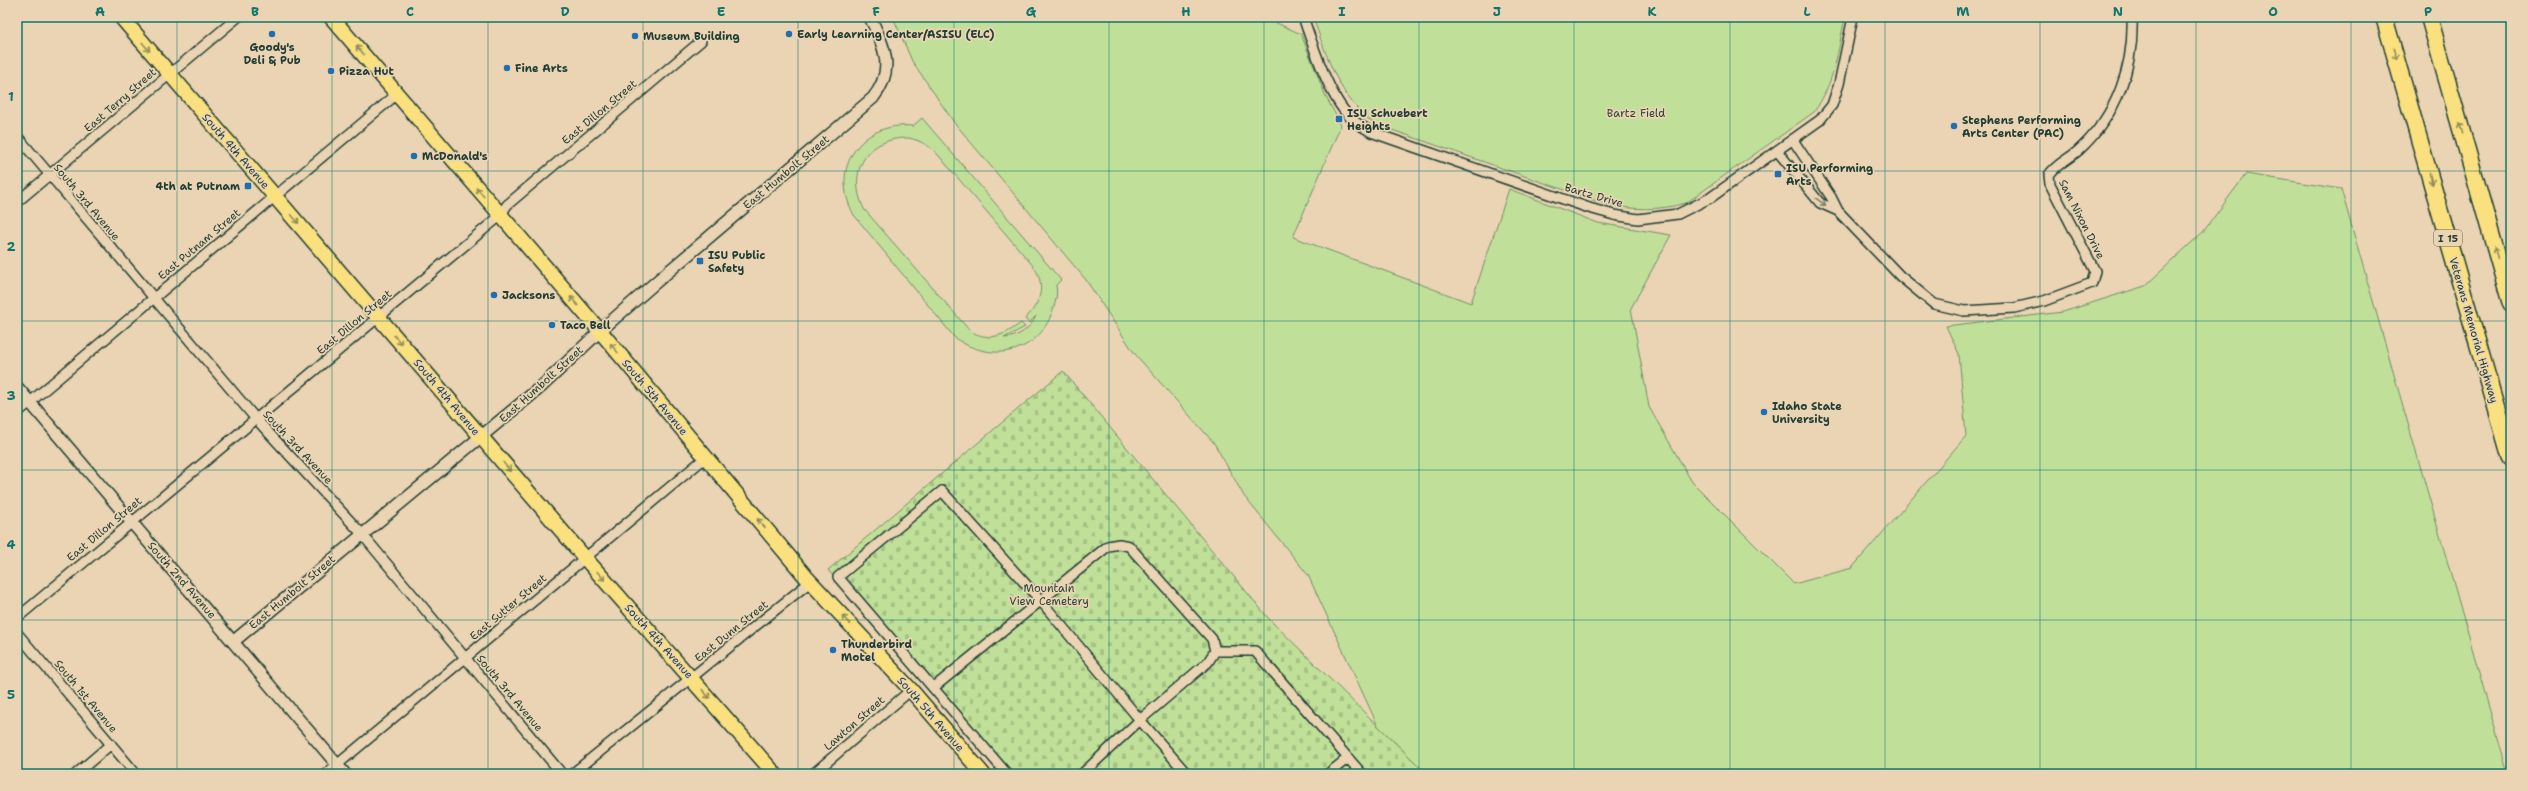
<svg xmlns="http://www.w3.org/2000/svg" width="2528" height="791" viewBox="0 0 2528 791" font-family="'Shantell Sans',sans-serif">
<defs>
<pattern id="cemetery-stones" width="16" height="16" patternUnits="userSpaceOnUse"><rect width="16" height="16" fill="#c0e099"/><path d="M2 7V4a2 2 0 0 1 4 0v3zM10 15v-3a2 2 0 0 1 4 0v3z" fill="#a5c184"/></pattern>
</defs>
<rect width="100%" height="100%" fill="#ead4b3"/>
<filter id="ink" filterUnits="userSpaceOnUse"><feTurbulence type="fractalNoise" baseFrequency=".025" numOctaves="2"/><feDisplacementMap in="SourceGraphic" scale="8" xChannelSelector="R" yChannelSelector="G"/><feConvolveMatrix kernelMatrix="1 2 1 2 8 2 1 2 1" color-interpolation-filters="sRGB"/></filter>
<g filter="url(#ink)">
<!-- green -->
<path fill="#c0e099" stroke="#708e66" fill-rule="evenodd" d="M 893,17 L 1263,17 L 1301,34 L 1326,97 L 1341,125 L 1293,237 L 1471,303 L 1509,189 L 1598,223 L 1671,235 L 1631,308 L 1649,407 L 1692,482 L 1794,584 L 1852,568 L 1966,436 L 1959,354 L 1946,326 L 2063,312 L 2145,286 L 2203,232 L 2246,174 L 2341,189 L 2508,774 L 1427,774 L 1378,726 L 1308,575 L 1244,496 L 1214,443 L 1135,354 L 1086,280 L 953,121 L 912,61 Z
M 1313,17 L 1845,17 C 1838,51 1834,84 1814,112 L 1686,203 C 1658,211 1633,210 1605,204 L 1375,124 C 1339,99 1327,57 1313,17 Z
M 922,118 L 1061,280 L 1056,285 C 1058,296 1055,304 1051,315 C 1035,356 989,362 955,338 L 854,215 C 828,168 861,121 913,126 ZM 909,138 C 922,141 930,146 939,156 L 1035,268 C 1046,288 1040,303 1025,319 L 1029,323 L 1036,316 C 1030,329 1019,337 1004,338 L 1025,327 L 1021,323 C 1003,336 990,342 970,331 L 864,209 C 846,171 867,137 909,138 Z"/>
<!-- cemetery -->
<path fill="url(#cemetery-stones)" stroke="#708e66" d="M 1063,371 L 1269,619 L 1427,774 L 1000,774 L 828,570 Z"/>
<g fill="none" stroke-linecap="round" stroke-linejoin="round">
<!-- minor casing -->
<g stroke="#1f3d34" stroke-width="12">
<path id="minor" d="M 1303,17 C 1313,45 1330,101 1353,120 C 1359,125 1365,128 1371,132 L 1589,208 L 1614,215 L 1638,219 L 1678,214 L 1710,198 L 1820,120 L 1832,105 L 1839,84 L 1853,17
M 17,136 L 256,419 L 362,534 L 562,774
M 1793,140 L 1831,197 L 1838,211 L 1900,276 L 1934,304 L 1964,311 L 2014,308 L 2044,301 L 2092,283 L 2095,271 L 2050,184 L 2049,175 C 2056,164 2069,159 2079,150 C 2117,115 2134,67 2132,17
M 1778,152 L 1820,203 L 1838,211
M 17,202 L 238,17
M 17,413 L 397,94
M 17,618 L 500,216 L 507,205 L 701,41
M 17,633 L 136,774
M 1215,651 L 1255,651 L 1362,774
M 933,688 L 1108,546 L 1119,544 L 1129,546 L 1212,639 L 1215,651 L 1208,662 L 1140,720 L 1041,601 L 942,491 L 838,577 L 1007,774
M 76,774 L 111,744
M 326,774 L 706,457
M 572,774 L 810,582
M 813,774 L 911,690
M 1082,774 L 1140,720 L 1187,774
M 1328,774 L 1348,758"/>
</g>
<!-- tertiary casing -->
<g stroke="#1f3d34" stroke-width="14">
<path id="tertiary" d="M 17,387 L 345,774
M 234,641 L 542,386 L 600,331 L 655,283 L 873,98 C 896,69 884,47 870,17"/>
</g>
<!-- primary casing -->
<g stroke="#1f3d34" stroke-width="17">
<path id="primary" d="M 121,17 L 585,558 L 775,774
M 331,17 L 600,331 L 806,577 L 911,690 L 983,774"/>
</g>
<!-- motorway casing -->
<g stroke="#1f3d34" stroke-width="19">
<path id="motorway" d="M 2384,17 L 2511,459
M 2429,17 L 2511,304"/>
</g>
<!-- minor -->
<use href="#minor" stroke="#ead4b3" stroke-width="9"/>
<!-- tertiary -->
<use href="#tertiary" stroke="#ead4b3" stroke-width="11"/>
<!-- primary -->
<use href="#primary" stroke="#fbe080" stroke-width="14"/>
<!-- motorway -->
<use href="#motorway" stroke="#fbe080" stroke-width="16"/>
</g>
<!-- one-way arrows -->
<defs><path id="oneway-shaft" d="M-6 0H5M1.5-3L5.5 0L1.5 3" fill="none" stroke-width="1.6" stroke-linecap="round" stroke-linejoin="round"/></defs>
<g stroke="#8d8e5a">
<use href="#oneway-shaft" transform="translate(146 47) rotate(50)"/>
<use href="#oneway-shaft" transform="translate(360 50) rotate(-131)"/>
<use href="#oneway-shaft" transform="translate(2395 54) rotate(74)"/>
<use href="#oneway-shaft" transform="translate(2461 128) rotate(-106)"/>
<use href="#oneway-shaft" transform="translate(2431 179) rotate(74)"/>
<use href="#oneway-shaft" transform="translate(480 192) rotate(-130)"/>
<use href="#oneway-shaft" transform="translate(295 219) rotate(50)"/>
<use href="#oneway-shaft" transform="translate(2496 253) rotate(-106)"/>
<use href="#oneway-shaft" transform="translate(574 301) rotate(-131)"/>
<use href="#oneway-shaft" transform="translate(398 340) rotate(50)"/>
<use href="#oneway-shaft" transform="translate(614 348) rotate(-130)"/>
<use href="#oneway-shaft" transform="translate(507 467) rotate(49)"/>
<use href="#oneway-shaft" transform="translate(761 523) rotate(-130)"/>
<use href="#oneway-shaft" transform="translate(601 576) rotate(48)"/>
<use href="#oneway-shaft" transform="translate(846 620) rotate(-133)"/>
<use href="#oneway-shaft" transform="translate(706 694) rotate(49)"/>
</g>
<use stroke="#7a816d" href="#oneway-shaft" transform="translate(1821 202) rotate(36)"/>
</g>
<!-- grid -->
<path fill="none" stroke="#0f766e" stroke-width="1" stroke-opacity="0.55" d="M 177,17 L 177,774M 332,17 L 332,774M 488,17 L 488,774M 643,17 L 643,774M 798,17 L 798,774M 954,17 L 954,774M 1109,17 L 1109,774M 1264,17 L 1264,774M 1419,17 L 1419,774M 1574,17 L 1574,774M 1730,17 L 1730,774M 1885,17 L 1885,774M 2040,17 L 2040,774M 2196,17 L 2196,774M 2351,17 L 2351,774M 17,171 L 2511,171M 17,321 L 2511,321M 17,470 L 2511,470M 17,620 L 2511,620"/>
<!-- markers -->
<g fill="#1f6fb2" stroke="#ead4b3" stroke-width="1.5">
<circle cx="272" cy="34" r="4"/>
<circle cx="789" cy="34" r="4"/>
<circle cx="635" cy="36" r="4"/>
<circle cx="507" cy="68" r="4"/>
<circle cx="331" cy="71" r="4"/>
<rect x="1335" y="115" width="8" height="8" rx="2"/>
<circle cx="1954" cy="126" r="4"/>
<circle cx="414" cy="156" r="4"/>
<rect x="1774" y="170" width="8" height="8" rx="2"/>
<rect x="244" y="182" width="8" height="8" rx="2"/>
<rect x="696" y="257" width="8" height="8" rx="2"/>
<circle cx="494" cy="295" r="4"/>
<circle cx="552" cy="325" r="4"/>
<circle cx="1764" cy="412" r="4"/>
<circle cx="833" cy="650" r="4"/>
</g>
<g text-anchor="middle" stroke-width="3.5" stroke-linejoin="round" paint-order="stroke">
<!-- shield labels -->
<rect fill="#ead4b3" stroke="#5c6a5a" stroke-width="1" x="2434" y="230" width="28" height="16" rx="3"/>
<g font-size="10" font-weight="bold" fill="#1f3d34">
<text x="2448" y="242">I 15</text>
</g>
<!-- poi labels -->
<g font-size="11" font-weight="bold" fill="#1f3d34" stroke="#ead4b3" text-anchor="start">
<text x="797" y="38">Early Learning Center/ASISU (ELC)</text>
<text x="643" y="40">Museum Building</text>
<text x="272" y="51" text-anchor="middle">Goody's<tspan x="272" dy="13">Deli &amp; Pub</tspan></text>
<text x="515" y="72">Fine Arts</text>
<text x="339" y="75">Pizza Hut</text>
<text x="1347" y="117">ISU Schuebert<tspan x="1347" dy="13">Heights</tspan></text>
<text x="1962" y="124">Stephens Performing<tspan x="1962" dy="13">Arts Center (PAC)</tspan></text>
<text x="422" y="160">McDonald's</text>
<text x="1786" y="172">ISU Performing<tspan x="1786" dy="13">Arts</tspan></text>
<text x="240" y="190" text-anchor="end">4th at Putnam</text>
<text x="708" y="259">ISU Public<tspan x="708" dy="13">Safety</tspan></text>
<text x="502" y="299">Jacksons</text>
<text x="560" y="329">Taco Bell</text>
<text x="1772" y="410">Idaho State<tspan x="1772" dy="13">University</tspan></text>
<text x="841" y="648">Thunderbird<tspan x="841" dy="13">Motel</tspan></text>
</g>
<!-- street labels -->
<g font-size="11" fill="#1f3d34" stroke="#ead4b3">
<text transform="translate(120 100) rotate(-41)" y="4">East Terry Street</text>
<text transform="translate(599 112) rotate(-40)" y="4">East Dillon Street</text>
<text transform="translate(236 151) rotate(49)" y="4">South 4th Avenue</text>
<text transform="translate(786 172) rotate(-40)" y="4">East Humbolt Street</text>
<text transform="translate(1594 195) rotate(16)" y="4">Bartz Drive</text>
<text transform="translate(87 202) rotate(50)" y="4">South 3rd Avenue</text>
<text transform="translate(2082 219) rotate(63)" y="4">Sam Nixon Drive</text>
<text transform="translate(199 244) rotate(-40)" y="4">East Putnam Street</text>
<text transform="translate(354 322) rotate(-40)" y="4">East Dillon Street</text>
<text transform="translate(2474 330) rotate(74)" y="4">Veterans Memorial Highway</text>
<text transform="translate(541 384) rotate(-42)" y="4">East Humbolt Street</text>
<text transform="translate(447 397) rotate(50)" y="4">South 4th Avenue</text>
<text transform="translate(655 397) rotate(50)" y="4">South 5th Avenue</text>
<text transform="translate(298 447) rotate(47)" y="4">South 3rd Avenue</text>
<text transform="translate(104 529) rotate(-40)" y="4">East Dillon Street</text>
<text transform="translate(182 580) rotate(49)" y="4">South 2nd Avenue</text>
<text transform="translate(292 592) rotate(-40)" y="4">East Humbolt Street</text>
<text transform="translate(508 607) rotate(-40)" y="4">East Sutter Street</text>
<text transform="translate(731 631) rotate(-39)" y="4">East Dunn Street</text>
<text transform="translate(659 641) rotate(48)" y="4">South 4th Avenue</text>
<text transform="translate(510 693) rotate(50)" y="4">South 3rd Avenue</text>
<text transform="translate(86 696) rotate(50)" y="4">South 1st Avenue</text>
<text transform="translate(931 714) rotate(49)" y="4">South 5th Avenue</text>
<text transform="translate(854 723) rotate(-41)" y="4">Lawton Street</text>
</g>
<!-- park labels -->
<g font-size="11" fill="#274539" stroke="#ead4b3">
<text x="1636" y="117">Bartz Field</text>
<text x="1049" y="592">Mountain<tspan x="1049" dy="13">View Cemetery</tspan></text>
</g>
</g>
<!-- margin -->
<rect width="2528" height="791" fill="none" stroke="#ead4b3" stroke-width="44"/>
<rect x="22" y="22" width="2484" height="747" fill="none" stroke="#0f766e" stroke-width="1.5"/>
<g font-size="13" text-anchor="middle" font-weight="bold" fill="#0f766e">
<text x="100" y="16">A</text>
<text x="255" y="16">B</text>
<text x="410" y="16">C</text>
<text x="565" y="16">D</text>
<text x="721" y="16">E</text>
<text x="876" y="16">F</text>
<text x="1031" y="16">G</text>
<text x="1186" y="16">H</text>
<text x="1342" y="16">I</text>
<text x="1497" y="16">J</text>
<text x="1652" y="16">K</text>
<text x="1807" y="16">L</text>
<text x="1963" y="16">M</text>
<text x="2118" y="16">N</text>
<text x="2273" y="16">O</text>
<text x="2428" y="16">P</text>
<text x="11" y="101">1</text>
<text x="11" y="251">2</text>
<text x="11" y="400">3</text>
<text x="11" y="549">4</text>
<text x="11" y="699">5</text>
</g>
</svg>
